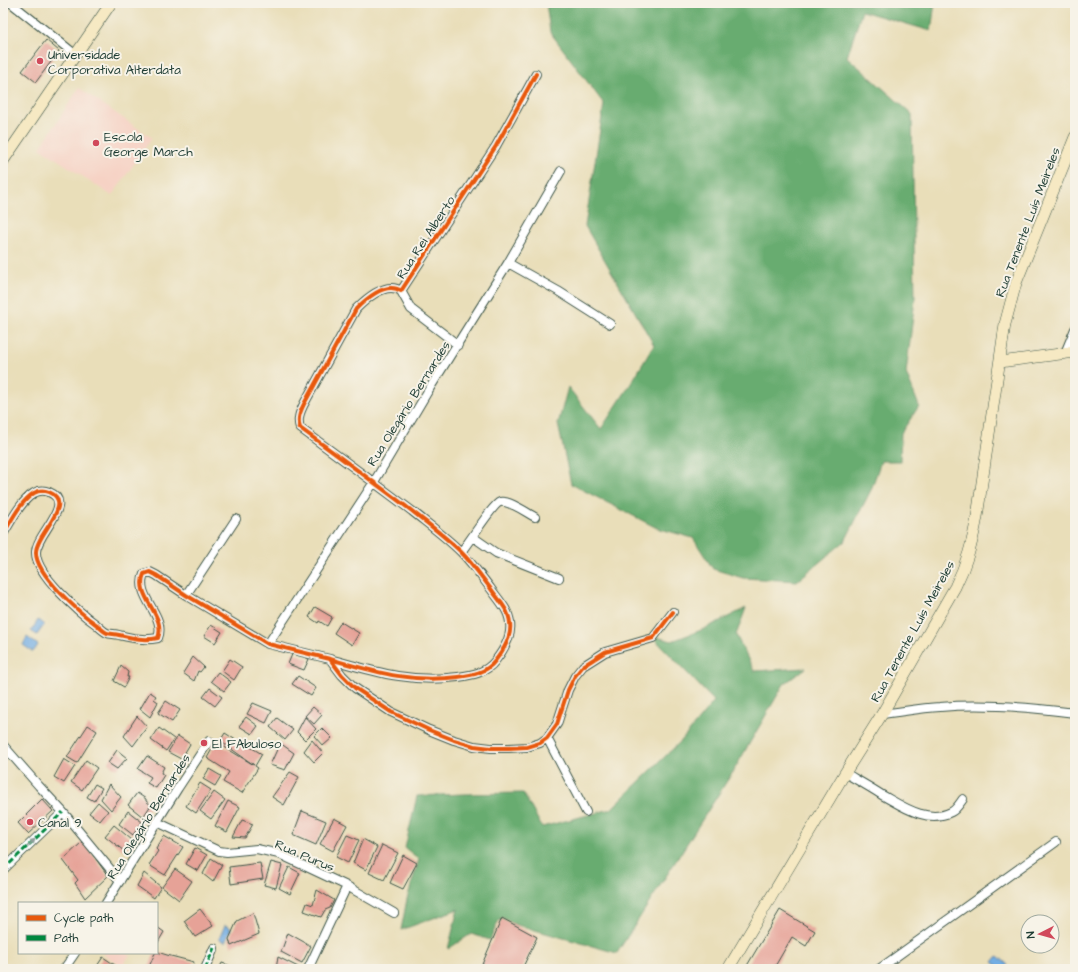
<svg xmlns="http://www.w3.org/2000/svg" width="1078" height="972" viewBox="0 0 1078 972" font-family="'Architects Daughter',sans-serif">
<rect width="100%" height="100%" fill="#f7f3e8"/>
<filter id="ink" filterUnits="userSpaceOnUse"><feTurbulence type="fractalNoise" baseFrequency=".025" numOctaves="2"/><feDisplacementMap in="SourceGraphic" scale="8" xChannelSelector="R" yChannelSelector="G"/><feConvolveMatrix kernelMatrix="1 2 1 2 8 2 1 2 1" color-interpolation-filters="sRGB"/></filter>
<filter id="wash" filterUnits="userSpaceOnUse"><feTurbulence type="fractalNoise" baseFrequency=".012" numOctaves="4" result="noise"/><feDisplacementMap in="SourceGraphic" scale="16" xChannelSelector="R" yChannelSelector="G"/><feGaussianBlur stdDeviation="0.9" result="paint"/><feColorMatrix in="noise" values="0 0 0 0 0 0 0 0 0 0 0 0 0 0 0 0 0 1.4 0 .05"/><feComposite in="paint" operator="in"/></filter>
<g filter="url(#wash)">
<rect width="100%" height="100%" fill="#e9deb9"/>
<!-- built -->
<path fill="#f6d2c4" d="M 79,88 L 152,138 L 112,196 L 40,148 Z
M 104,953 L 127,953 L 130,955 L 122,966 L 103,954 Z"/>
<!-- forest -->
<path fill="#68ac70" stroke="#447452" d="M 546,3 L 935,3 L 931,31 L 862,11 L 847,57 L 912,114 L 915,299 L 906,373 L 919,406 L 901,433 L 900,461 L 881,461 L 871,490 L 845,541 L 797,581 L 743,578 L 713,569 L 693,538 L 657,528 L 571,484 L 558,424 L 568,387 L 601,429 L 630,385 L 654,345 L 585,226 L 604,104 L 550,32 Z
M 746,608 L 736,635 L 754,671 L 806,668 L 784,684 L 734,770 L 617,953 L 499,920 L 490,940 L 471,934 L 448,949 L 458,909 L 401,930 L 407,899 L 419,859 L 405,848 L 417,796 L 464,794 L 523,793 L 542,827 L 611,809 L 682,740 L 714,701 L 652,636 L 672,641 L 704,629 Z"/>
<!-- water -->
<path fill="#73ade3" stroke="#49758c" d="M 38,620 L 44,625 L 37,635 L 31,631 Z
M 27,637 L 38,645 L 33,652 L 23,645 Z
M 225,925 L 231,928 L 225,942 L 219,939 Z
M 998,956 L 1008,965 L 1005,969 L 1001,969 L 993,962 Z"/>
<g id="blocks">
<!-- building -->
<path fill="#e6a297" d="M 46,40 L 59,51 L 36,82 L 22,71 Z
M 315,607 L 332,617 L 327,626 L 319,621 L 318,623 L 309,617 Z
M 341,622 L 359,633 L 352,645 L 334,633 Z
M 211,625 L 222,632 L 215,643 L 204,636 Z
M 293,652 L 309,659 L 304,670 L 288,664 Z
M 193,657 L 204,667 L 200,672 L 198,671 L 194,681 L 183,673 Z
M 230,659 L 242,667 L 234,680 L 222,671 Z
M 121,666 L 128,672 L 127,677 L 129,677 L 124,687 L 114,681 Z
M 218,672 L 231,682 L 224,691 L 211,681 Z
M 298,676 L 316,688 L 311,696 L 292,684 Z
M 210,688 L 222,697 L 215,706 L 203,697 Z
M 150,692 L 156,696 L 154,699 L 158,702 L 150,717 L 140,709 Z
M 166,701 L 180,710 L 172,722 L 158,713 Z
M 253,703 L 272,711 L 266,723 L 247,714 Z
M 313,707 L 322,715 L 314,724 L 305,716 Z
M 137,716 L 147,727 L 133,746 L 124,736 Z
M 246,717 L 258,726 L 252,734 L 239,726 Z
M 305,717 L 316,729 L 305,740 L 297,732 Z
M 277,718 L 293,730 L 285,740 L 270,727 Z
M 88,725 L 97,731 L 77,763 L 67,757 Z
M 159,728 L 174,739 L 166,751 L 151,740 Z
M 322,728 L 332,738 L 323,746 L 314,736 Z
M 225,733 L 245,746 L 247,745 L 262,754 L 255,766 L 258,768 L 242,793 L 223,782 L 229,772 L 207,758 L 216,742 L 254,765 L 220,741 Z
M 178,736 L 190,744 L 181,759 L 168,752 Z
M 312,740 L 323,753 L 314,762 L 304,751 Z
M 280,743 L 294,753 L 285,770 L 270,765 Z
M 117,750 L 127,758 L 117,769 L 108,763 Z
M 147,756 L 164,767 L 161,773 L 164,775 L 156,788 L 147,783 L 151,777 L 138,769 Z
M 64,759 L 75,766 L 64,783 L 54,777 Z
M 86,760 L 97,768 L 82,790 L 71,782 Z
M 209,769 L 221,776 L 215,786 L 203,779 Z
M 290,772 L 299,777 L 284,805 L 272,797 Z
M 200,783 L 211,790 L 196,813 L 186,806 Z
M 95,784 L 102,788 L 94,801 L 87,797 Z
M 109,784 L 121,797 L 111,810 L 101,799 Z
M 214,792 L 225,800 L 211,819 L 200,811 Z
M 137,793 L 146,799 L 146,801 L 151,805 L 143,817 L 128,805 Z
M 42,799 L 53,811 L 28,834 L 18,823 Z
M 228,801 L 240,807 L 227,832 L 215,826 Z
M 98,802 L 108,811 L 100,821 L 89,813 Z
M 128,811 L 142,822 L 133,835 L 119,824 Z
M 302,811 L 326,821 L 316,845 L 293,835 Z
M 334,818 L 347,825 L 333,851 L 320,844 Z
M 242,820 L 253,824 L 245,838 L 233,837 Z
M 114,825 L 132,840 L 124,851 L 105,836 Z
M 347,835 L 359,840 L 348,863 L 336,857 Z
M 164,836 L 183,847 L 165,875 L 149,865 L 158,851 L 156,849 Z
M 363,839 L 377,847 L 366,870 L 353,863 Z
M 83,841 L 108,876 L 85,898 L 75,883 L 78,880 L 63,860 Z
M 382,845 L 398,853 L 384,880 L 369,873 Z
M 195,848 L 207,855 L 198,871 L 186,864 Z
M 403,855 L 417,863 L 403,889 L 390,883 Z
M 211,858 L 222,865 L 213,882 L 203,874 Z
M 271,862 L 282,865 L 276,888 L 264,885 Z
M 260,863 L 263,879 L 231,884 L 229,867 Z
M 289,867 L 300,873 L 290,894 L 279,888 Z
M 175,869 L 192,881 L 179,900 L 162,887 Z
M 144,873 L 161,887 L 154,898 L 137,886 Z
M 317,890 L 334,900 L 330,908 L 325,910 L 321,917 L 304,911 L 307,903 L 313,905 Z
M 200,909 L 213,926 L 195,937 L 184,921 Z
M 780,910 L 815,931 L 806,946 L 792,937 L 774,968 L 775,969 L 745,969 Z
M 253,913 L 259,934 L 231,946 L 229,939 L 237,921 Z
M 502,918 L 537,937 L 522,969 L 480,969 Z
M 157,927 L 164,932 L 157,944 Z
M 288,933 L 311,946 L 302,963 L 281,952 Z
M 157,952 L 167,955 L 194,962 L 192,969 L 148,969 L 155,953 Z
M 103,957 L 121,969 L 101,969 L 97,966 Z
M 278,957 L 298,967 L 297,969 L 276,969 Z
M 222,963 L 240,969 L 219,969 Z"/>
</g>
</g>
<g filter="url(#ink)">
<use href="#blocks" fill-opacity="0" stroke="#3d5548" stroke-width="1"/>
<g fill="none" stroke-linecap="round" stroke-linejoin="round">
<!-- street casing -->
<g stroke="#3d5548" stroke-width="10">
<path id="street" d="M 11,3 L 76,55
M 508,263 L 558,291 L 610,324
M 401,291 L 411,309 L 458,345
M 1065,353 L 1075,329
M 3,534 C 12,520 20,502 34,493 C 39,490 44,490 49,492 C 76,503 36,534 36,552 C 35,574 80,613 97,625 C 100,628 103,631 107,633 C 110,634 115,634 119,635 C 132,638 144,641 158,638 C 167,615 134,597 144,574 L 150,572 L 156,575 L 186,595 L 268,644 L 330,659 L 342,675 L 355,688 L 391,712 L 429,730 L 454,740 L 474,746 L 491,748 L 509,748 L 527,747 L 540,743 L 547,738 L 557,724 L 568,690 L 575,676 L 583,666 L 605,652 L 653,638 L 673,612
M 473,537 L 496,553 L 559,578
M 461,552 C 468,544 493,504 500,502 C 509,500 527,513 535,517
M 186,595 L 236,519
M 268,644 L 374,482 L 428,391 L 508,263 L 561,171
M 330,659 C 376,672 409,683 458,677 C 472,675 486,673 495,661 C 503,651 512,636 510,623 C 509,610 498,599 491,589 C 481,576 472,563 461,552 C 446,537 428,524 412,511 C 375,483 338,456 300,428 C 297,419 300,412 304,404 L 356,309 C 367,298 386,281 401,291 L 496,146 L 536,74
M 882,714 C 901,712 920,708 940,707 C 985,703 1030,707 1075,713
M 547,738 L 586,812
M 3,745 L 39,786 L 63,812 L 120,881
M 845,773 C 857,780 870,787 882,795 C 902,806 927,824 951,812 C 956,810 960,803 963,799
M 157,822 L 219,851 L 227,852 L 257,849 L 279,854 L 347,886 L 394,913
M 3,870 L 63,812
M 106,903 L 178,788 L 209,741
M 64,969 L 75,953
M 205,969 L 214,948
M 308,969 L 347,886
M 879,969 L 1056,842"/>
</g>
<!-- secondary casing -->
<g stroke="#3d5548" stroke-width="12">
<path id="secondary" d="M 3,161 L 111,3
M 1000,362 L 1075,352
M 728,969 L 845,773 L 882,714 L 955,587 C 967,563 972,544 977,517 L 1005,324 L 1016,283 L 1075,137"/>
</g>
<!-- street -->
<use href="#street" stroke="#fff" stroke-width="8"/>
<!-- secondary -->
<use href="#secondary" stroke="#f6e9c3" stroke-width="11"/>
<!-- quiet -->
<path stroke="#00873e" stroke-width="3" stroke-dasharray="6 3" stroke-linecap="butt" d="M 3,870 L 63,812
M 205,969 L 214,948"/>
<!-- cycleway casing -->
<g stroke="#f7f3e8" stroke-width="6">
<path id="cycleway" d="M 3,534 C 12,520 20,502 34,493 C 39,490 44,490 49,492 C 76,503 36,534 36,552 C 35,574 80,613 97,625 C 100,628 103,631 107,633 C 110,634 115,634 119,635 C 132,638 144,641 158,638 C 167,615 134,597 144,574 L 150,572 L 156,575 L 186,595 L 268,644 L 330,659 L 342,675 L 355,688 L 391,712 L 429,730 L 454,740 L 474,746 L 491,748 L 509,748 L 527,747 L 540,743 L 547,738 L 557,724 L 568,690 L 575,676 L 583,666 L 605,652 L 653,638 L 673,612
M 330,659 C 376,672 409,683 458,677 C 472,675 486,673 495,661 C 503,651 512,636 510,623 C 509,610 498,599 491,589 C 481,576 472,563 461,552 C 446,537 428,524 412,511 C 375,483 338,456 300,428 C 297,419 300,412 304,404 L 356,309 C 367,298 386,281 401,291 L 496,146 L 536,74"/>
</g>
<!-- cycleway -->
<use href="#cycleway" stroke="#e8590c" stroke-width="4"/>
</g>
<!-- one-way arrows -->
<defs><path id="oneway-solid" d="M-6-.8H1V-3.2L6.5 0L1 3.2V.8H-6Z"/></defs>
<use fill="#8f9e9a" href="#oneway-solid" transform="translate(31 843) rotate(-44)"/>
</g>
<!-- markers -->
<g fill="#d1495b" stroke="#f7f3e8" stroke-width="1.5">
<circle cx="40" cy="61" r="4"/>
<circle cx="96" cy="143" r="4"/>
<circle cx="204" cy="743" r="4"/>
<circle cx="30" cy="822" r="4"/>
</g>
<g text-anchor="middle" stroke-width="4" stroke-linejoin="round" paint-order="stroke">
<!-- poi labels -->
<g font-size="13" fill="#1f3d34" stroke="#f7f3e8" text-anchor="start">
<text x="48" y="59">Universidade<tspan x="48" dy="15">Corporativa Alterdata</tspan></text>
<text x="104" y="141">Escola<tspan x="104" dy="15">George March</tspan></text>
<text x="212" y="748">El FAbuloso</text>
<text x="38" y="827">Canal 9</text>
</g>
<!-- street labels -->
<g font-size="13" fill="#1f3d34" stroke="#f7f3e8">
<text transform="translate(1027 222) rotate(-69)" y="5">Rua Tenente Luís Meireles</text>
<text transform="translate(425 237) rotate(-57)" y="5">Rua Rei Alberto</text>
<text transform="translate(408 403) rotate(-58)" y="5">Rua Olegário Bernardes</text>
<text transform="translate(912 631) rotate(-61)" y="5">Rua Tenente Luís Meireles</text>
<text transform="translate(148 816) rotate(-58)" y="5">Rua Olegário Bernardes</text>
<text transform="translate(305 855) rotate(23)" y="5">Rua Purus</text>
</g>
</g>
<!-- margin -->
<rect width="1078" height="972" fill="none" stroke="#f7f3e8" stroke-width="16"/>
<!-- legend -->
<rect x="18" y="902" width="140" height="52" fill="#f7f3e8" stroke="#a1aaa0"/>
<rect x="26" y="915" width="20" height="6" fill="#e8590c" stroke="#a1aaa0"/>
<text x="54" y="922" font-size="12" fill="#1f3d34">Cycle path</text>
<rect x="26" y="935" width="20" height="6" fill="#00873e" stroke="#a1aaa0"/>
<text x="54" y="942" font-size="12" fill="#1f3d34">Path</text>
<!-- north arrow -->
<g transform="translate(1040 934) rotate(264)"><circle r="19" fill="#f7f3e8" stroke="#a1aaa0"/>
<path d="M0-3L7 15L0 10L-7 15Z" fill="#d1495b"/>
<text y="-6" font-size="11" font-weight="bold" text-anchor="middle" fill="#1f3d34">N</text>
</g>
</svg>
